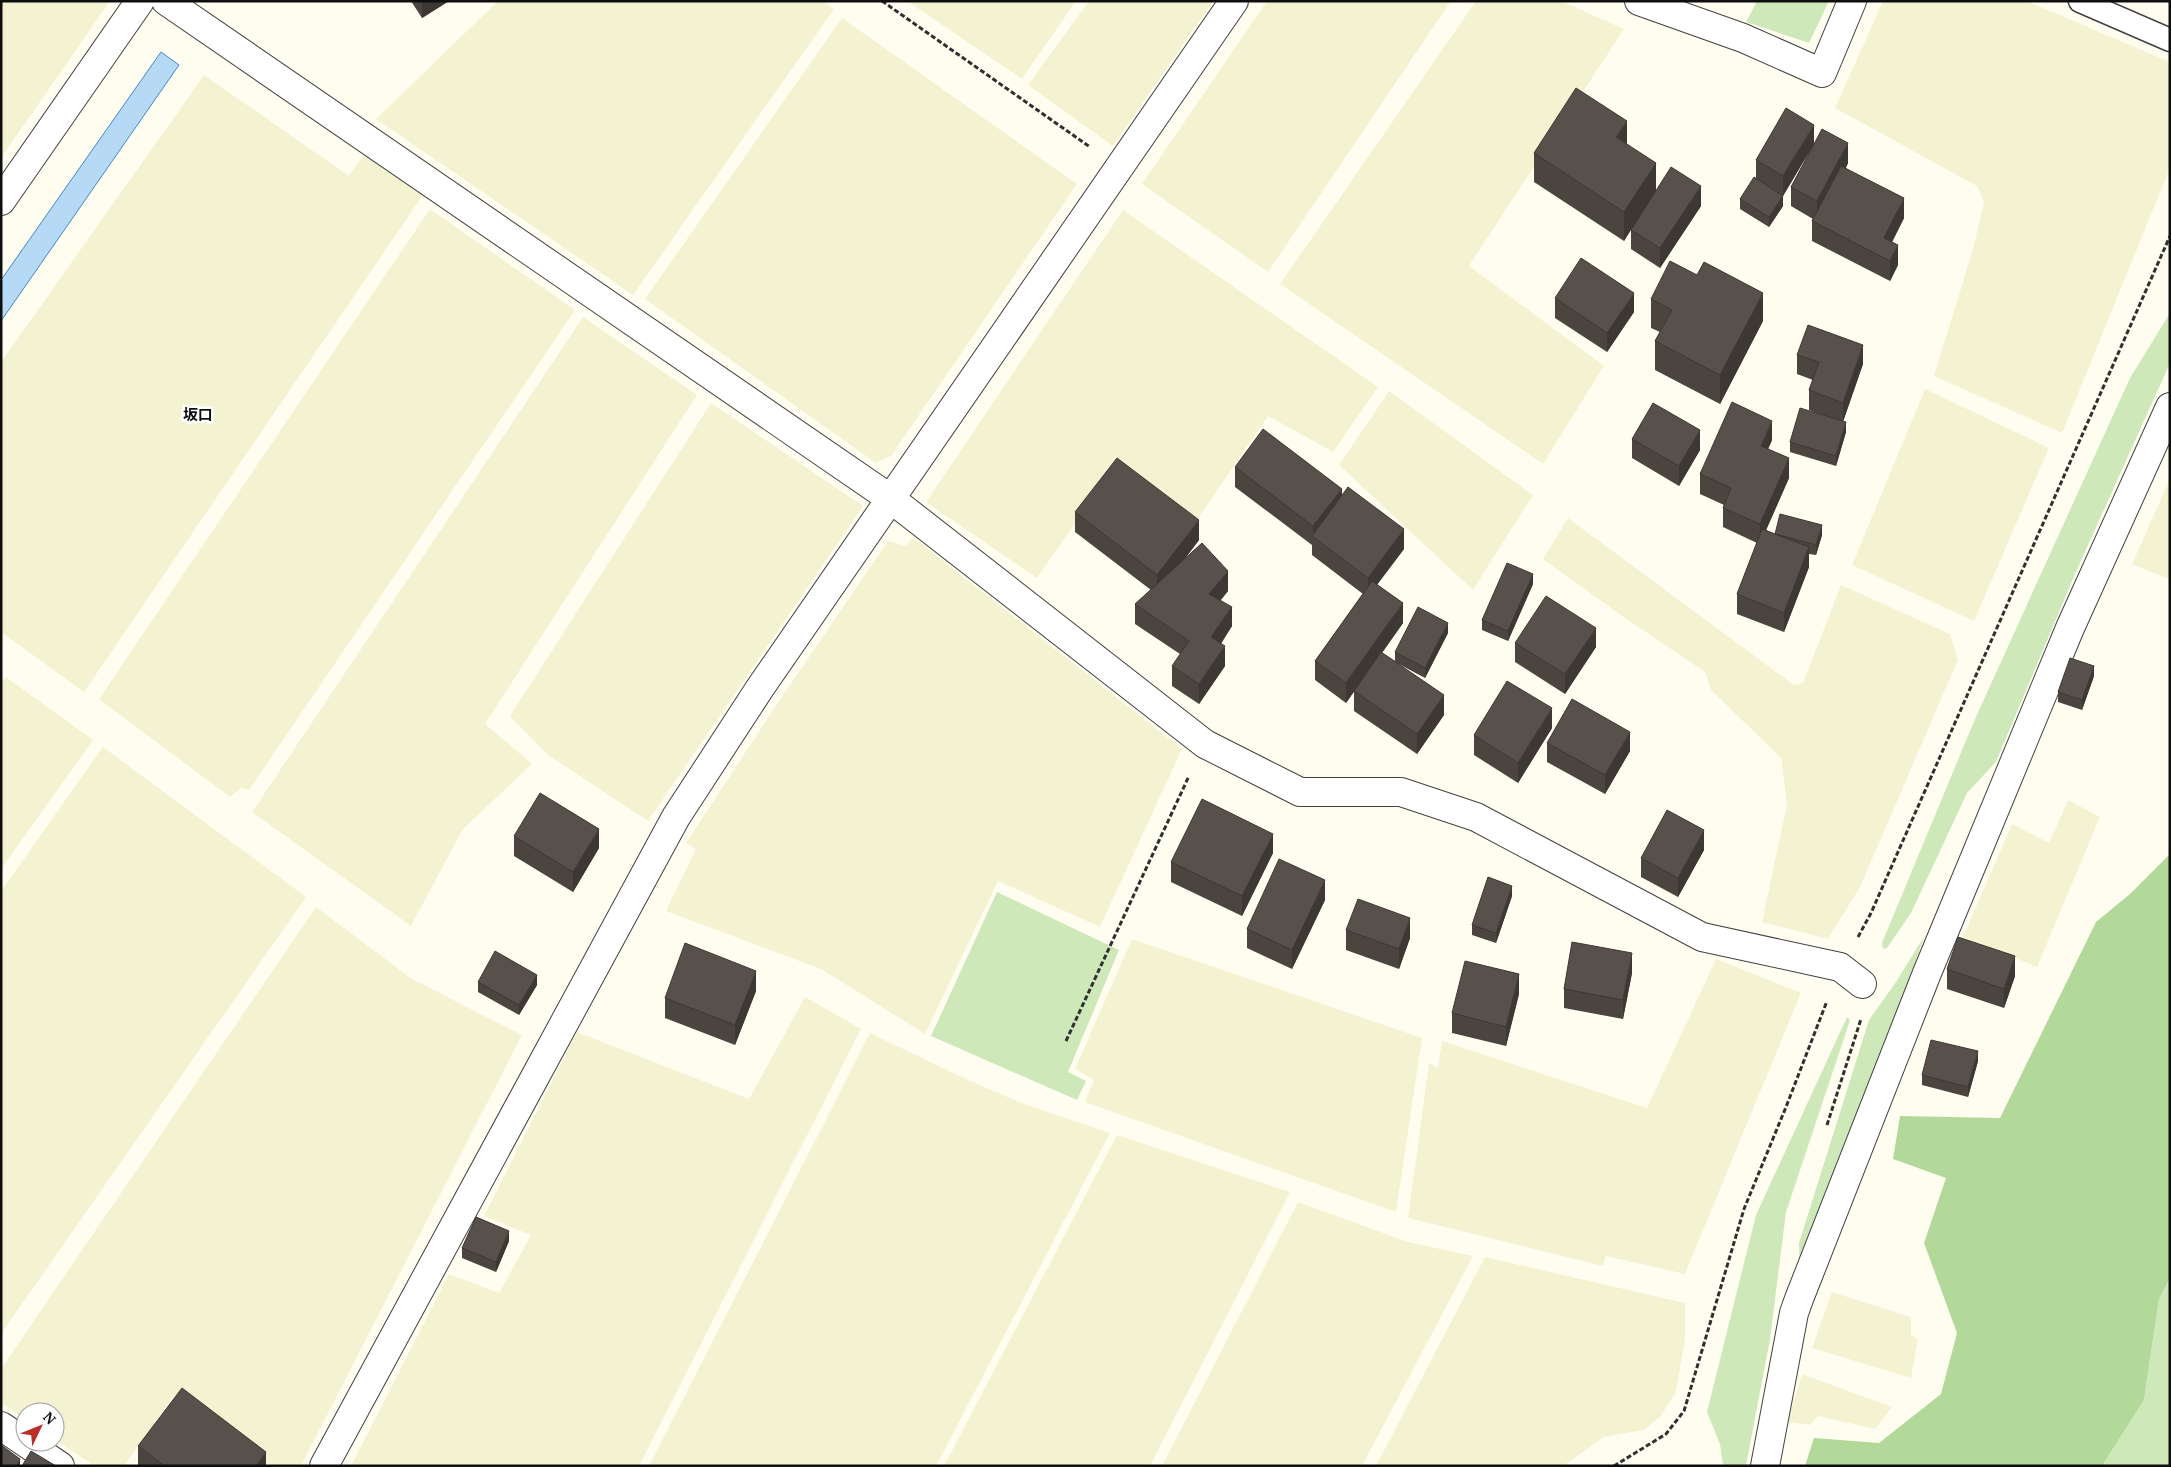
<svg xmlns="http://www.w3.org/2000/svg" width="2171" height="1467" viewBox="0 0 2171 1467" font-family="'PT Serif','Noto Sans JP',serif">
<rect width="100%" height="100%" fill="#fffdf0"/>
<!-- farmland -->
<path fill="#f4f3d1" d="M 1,1 L 110,1 L 1,158 Z
M 498,1 L 823,1 L 834,9 L 633,295 L 376,119 Z
M 907,1 L 1076,1 L 1022,79 Z
M 1089,1 L 1213,1 L 1113,146 L 1028,85 Z
M 1267,1 L 1451,1 L 1268,272 L 1142,184 Z
M 1476,1 L 1561,1 L 1624,29 L 1469,266 L 1604,366 L 1543,464 L 1280,284 Z
M 1883,1 L 2027,1 L 2170,62 L 2170,168 L 2062,433 L 1934,376 L 1973,249 L 1984,202 L 1977,186 L 1835,108 Z
M 842,18 L 1077,184 L 891,456 L 876,463 L 645,299 Z
M 204,75 L 349,176 L 365,153 L 423,195 L 84,692 L 1,632 L 1,362 Z
M 430,209 L 575,310 L 249,790 L 241,788 L 230,797 L 99,699 Z
M 1123,210 L 1378,387 L 1333,452 L 1268,416 L 1193,526 L 1112,470 L 1037,578 L 926,502 Z
M 583,317 L 697,395 L 485,724 L 532,764 L 463,829 L 411,926 L 252,812 Z
M 1925,389 L 2049,448 L 1974,621 L 1852,565 Z
M 1389,391 L 1533,495 L 1473,590 L 1339,465 Z
M 711,403 L 863,506 L 648,821 L 548,755 L 510,716 Z
M 2169,481 L 2170,481 L 2170,580 L 2132,564 Z
M 1568,518 L 1794,685 L 1803,683 L 1841,585 L 1950,634 L 1958,660 L 1860,887 L 1828,939 L 1762,922 L 1787,804 L 1781,758 L 1711,690 L 1705,672 L 1625,618 L 1543,559 Z
M 913,537 L 1182,749 L 1100,927 L 998,881 L 925,1034 L 821,969 L 666,911 L 696,849 L 686,843 L 777,704 L 888,541 L 906,546 Z
M 6,677 L 93,740 L 1,869 L 1,683 Z
M 103,747 L 306,897 L 1,1334 L 1,891 Z
M 2068,800 L 2100,817 L 2037,967 L 1963,937 L 2012,824 L 2049,843 Z
M 316,907 L 412,979 L 522,1035 L 301,1466 L 271,1466 L 174,1395 L 124,1466 L 94,1466 L 55,1439 L 55,1412 L 25,1412 L 25,1419 L 1,1403 L 1,1369 Z
M 1132,939 L 1422,1038 L 1396,1212 L 1085,1102 L 1094,1080 L 1075,1069 Z
M 1716,959 L 1801,993 L 1685,1274 L 1606,1256 L 1603,1266 L 1408,1218 L 1429,1063 L 1438,1068 L 1442,1041 L 1647,1108 Z
M 805,997 L 861,1029 L 639,1466 L 357,1466 L 352,1464 L 449,1274 L 499,1293 L 531,1235 L 484,1216 L 577,1032 L 749,1099 Z
M 870,1033 L 968,1080 L 1024,1104 L 1110,1133 L 936,1466 L 649,1466 Z
M 1117,1135 L 1290,1192 L 1150,1466 L 944,1466 Z
M 1298,1202 L 1408,1242 L 1473,1256 L 1362,1466 L 1162,1466 Z
M 1485,1257 L 1685,1303 L 1685,1339 L 1676,1392 L 1660,1417 L 1644,1430 L 1604,1437 L 1563,1466 L 1376,1466 Z
M 1832,1292 L 1911,1317 L 1911,1335 L 1918,1339 L 1911,1378 L 1812,1348 Z
M 1802,1374 L 1892,1407 L 1875,1429 L 1818,1416 L 1810,1425 L 1787,1422 Z"/>
<!-- green -->
<path fill="#cfe8ba" d="M 1757,1 L 1829,1 L 1809,43 L 1746,22 Z
M 2170,313 L 2170,363 L 2075,574 L 1996,762 L 1967,793 L 1911,913 L 1887,948 L 1883,949 L 1882,943 L 1975,719 L 2130,378 Z
M 997,892 L 1119,950 L 1068,1072 L 1086,1081 L 1077,1100 L 931,1036 Z
M 1925,935 L 1800,1273 L 1799,1243 L 1869,1020 L 1896,982 Z
M 1847,1017 L 1850,1020 L 1786,1212 L 1770,1339 L 1746,1466 L 1723,1466 L 1720,1444 L 1707,1412 L 1756,1215 Z
M 2170,1278 L 2170,1466 L 2102,1466 L 2144,1400 L 2159,1299 Z"/>
<!-- forest -->
<path fill="#b2d99a" d="M 2170,854 L 2170,1278 L 2159,1299 L 2144,1400 L 2102,1466 L 1805,1466 L 1814,1438 L 1879,1443 L 1941,1394 L 1957,1333 L 1924,1243 L 1946,1178 L 1893,1159 L 1900,1116 L 2000,1118 L 2096,922 L 2130,894 Z"/>
<!-- water -->
<path fill="#b6d9f5" stroke="#3f89ca" d="M 161,52 L 179,65 L 1,321 L 1,280 Z"/>
<g fill="none" stroke-linecap="round" stroke-linejoin="round">
<!-- lane casing -->
<g stroke="#414141" stroke-width="25">
<path id="lane" d="M 2080,1 L 2170,40"/>
</g>
<!-- street casing -->
<g stroke="#414141" stroke-width="30">
<path id="street" d="M 166,1 L 891,499 L 1205,744 L 1300,792 L 1401,792 L 1476,817 L 1702,937 L 1840,967 L 1862,984
M 1639,1 L 1743,38 L 1822,73 L 1852,1
M 1,201 L 140,1
M 1,1426 L 60,1466
M 324,1466 L 676,817 L 760,688 L 1234,1
M 1765,1466 L 1794,1313 L 1799,1299 L 1927,973 L 2070,628 L 2170,407"/>
</g>
<!-- path -->
<path stroke="#303030" stroke-width="3" stroke-dasharray="5 2.5" stroke-linecap="butt" d="M 882,1 L 1090,147
M 1858,937 L 1871,913 L 2170,236
M 1066,1041 L 1189,776
M 1827,1125 L 1861,1019
M 1614,1466 L 1666,1434 L 1684,1411 L 1744,1209 L 1786,1107 L 1827,1001"/>
<!-- lane -->
<use href="#lane" stroke="#fff" stroke-width="22"/>
<!-- street -->
<use href="#street" stroke="#fff" stroke-width="28"/>
</g>
<!-- wall -->
<path fill="#4b4540" d="M 411,1 L 449,1 L 422,18 Z
M 1627,144 L 1656,191 L 1701,206 L 1660,268 L 1631,249 L 1631,230 L 1632,227 L 1624,241 L 1534,182 L 1534,153 Z
M 1814,144 L 1848,163 L 1846,168 L 1904,218 L 1892,242 L 1898,265 L 1890,281 L 1812,241 L 1812,221 L 1813,219 L 1791,206 L 1791,187 L 1812,147 L 1783,196 L 1783,206 L 1769,227 L 1740,209 L 1740,199 L 1756,178 L 1756,160 Z
M 1555,298 L 1634,312 L 1607,352 L 1555,318 Z
M 1651,299 L 1763,321 L 1720,404 L 1655,370 L 1655,341 L 1660,332 L 1651,328 Z
M 1797,355 L 1863,364 L 1843,421 L 1846,432 L 1836,466 L 1790,452 L 1790,442 L 1824,416 L 1809,410 L 1809,390 L 1813,380 L 1797,374 Z
M 1632,439 L 1700,450 L 1679,486 L 1632,458 Z
M 1772,440 L 1768,449 L 1789,478 L 1766,530 L 1775,534 L 1822,535 L 1816,555 L 1809,554 L 1809,567 L 1784,632 L 1737,614 L 1737,594 L 1757,543 L 1723,527 L 1723,508 L 1724,505 L 1700,494 L 1700,474 Z
M 1235,467 L 1342,496 L 1404,549 L 1377,584 L 1403,623 L 1382,653 L 1395,661 L 1395,652 L 1448,633 L 1425,678 L 1395,662 L 1444,715 L 1417,754 L 1354,711 L 1354,691 L 1346,703 L 1315,680 L 1315,661 L 1363,594 L 1312,555 L 1312,545 L 1235,487 Z
M 1075,512 L 1199,540 L 1184,560 L 1228,591 L 1221,600 L 1232,626 L 1221,644 L 1225,666 L 1199,704 L 1172,686 L 1172,666 L 1180,654 L 1135,624 L 1135,604 L 1151,590 L 1075,532 Z
M 1533,584 L 1508,641 L 1482,630 L 1482,620 Z
M 1515,643 L 1596,647 L 1565,694 L 1515,662 Z
M 2094,676 L 2082,710 L 2058,702 L 2058,692 Z
M 1552,728 L 1518,783 L 1474,755 L 1474,735 Z
M 1547,743 L 1630,751 L 1605,794 L 1547,762 Z
M 514,836 L 599,848 L 573,892 L 514,856 Z
M 1704,850 L 1678,897 L 1641,877 L 1641,858 Z
M 1273,853 L 1242,916 L 1171,882 L 1171,862 Z
M 1512,896 L 1496,943 L 1472,935 L 1472,925 Z
M 1325,900 L 1292,969 L 1247,948 L 1247,929 Z
M 1346,930 L 1410,938 L 1399,969 L 1346,950 Z
M 1947,969 L 2015,976 L 2004,1008 L 1947,989 Z
M 1632,973 L 1623,1019 L 1564,1008 L 1564,989 Z
M 478,982 L 537,985 L 519,1015 L 478,992 Z
M 756,991 L 735,1045 L 665,1018 L 665,998 Z
M 1519,994 L 1506,1046 L 1452,1033 L 1452,1013 Z
M 1978,1061 L 1968,1097 L 1922,1085 L 1922,1075 Z
M 509,1241 L 496,1272 L 462,1258 L 462,1248 Z
M 138,1446 L 266,1466 L 138,1466 Z"/>
<!-- shaded-wall -->
<path fill="#3d3834" d="M 422,1 L 449,1 L 422,18 Z
M 1627,121 L 1627,149 L 1616,137 Z
M 1814,125 L 1814,144 L 1783,196 L 1783,176 Z
M 1848,143 L 1848,163 L 1817,221 L 1817,201 Z
M 1656,163 L 1656,191 L 1624,241 L 1624,212 Z
M 1701,186 L 1701,206 L 1660,268 L 1660,248 Z
M 1783,196 L 1783,206 L 1769,227 L 1769,217 Z
M 1904,198 L 1904,218 L 1884,258 L 1884,238 Z
M 1898,245 L 1898,265 L 1890,281 L 1890,261 Z
M 1634,293 L 1634,312 L 1607,352 L 1607,333 Z
M 1763,293 L 1763,321 L 1720,404 L 1720,375 Z
M 1863,345 L 1863,364 L 1843,422 L 1843,403 Z
M 1772,421 L 1772,440 L 1761,465 L 1761,446 Z
M 1846,422 L 1846,432 L 1836,466 L 1836,456 Z
M 1700,430 L 1700,450 L 1679,486 L 1679,466 Z
M 1789,458 L 1789,478 L 1760,544 L 1760,524 Z
M 1342,489 L 1342,508 L 1313,536 L 1313,526 Z
M 1199,520 L 1199,540 L 1157,595 L 1157,575 Z
M 1822,525 L 1822,535 L 1816,555 L 1816,545 Z
M 1404,529 L 1404,549 L 1368,597 L 1368,578 Z
M 1809,547 L 1809,567 L 1784,632 L 1784,613 Z
M 1228,571 L 1228,591 L 1209,613 L 1209,594 Z
M 1533,574 L 1533,584 L 1508,641 L 1508,631 Z
M 1403,603 L 1403,623 L 1346,703 L 1346,683 Z
M 1232,607 L 1232,626 L 1211,657 L 1211,637 Z
M 1448,623 L 1448,633 L 1425,678 L 1425,668 Z
M 1596,628 L 1596,647 L 1565,694 L 1565,674 Z
M 1225,646 L 1225,666 L 1199,704 L 1199,684 Z
M 2094,666 L 2094,676 L 2082,710 L 2082,700 Z
M 1444,695 L 1444,715 L 1417,754 L 1417,734 Z
M 1552,708 L 1552,728 L 1518,783 L 1518,763 Z
M 1630,732 L 1630,751 L 1605,794 L 1605,775 Z
M 599,829 L 599,848 L 573,892 L 573,872 Z
M 1704,830 L 1704,850 L 1678,897 L 1678,878 Z
M 1273,834 L 1273,853 L 1242,916 L 1242,896 Z
M 1325,880 L 1325,900 L 1292,969 L 1292,950 Z
M 1512,886 L 1512,896 L 1496,943 L 1496,933 Z
M 1410,918 L 1410,938 L 1399,969 L 1399,949 Z
M 1632,953 L 1632,973 L 1623,1019 L 1623,1000 Z
M 2015,956 L 2015,976 L 2004,1008 L 2004,989 Z
M 756,971 L 756,991 L 735,1045 L 735,1025 Z
M 1519,974 L 1519,994 L 1506,1046 L 1506,1027 Z
M 537,975 L 537,985 L 519,1015 L 519,1005 Z
M 1978,1051 L 1978,1061 L 1968,1097 L 1968,1087 Z
M 509,1231 L 509,1241 L 496,1272 L 496,1262 Z
M 266,1452 L 266,1466 L 256,1466 Z
M 20,1459 L 20,1466 L 16,1466 Z"/>
<!-- building -->
<path fill="#57504b" stroke="#3d3834" d="M 1576,88 L 1627,121 L 1616,137 L 1656,163 L 1624,212 L 1534,153 Z
M 1786,108 L 1814,125 L 1783,176 L 1756,160 Z
M 1822,129 L 1848,143 L 1817,201 L 1791,187 Z
M 1841,166 L 1904,198 L 1884,238 L 1898,245 L 1890,261 L 1812,221 Z
M 1671,167 L 1701,186 L 1660,248 L 1631,230 Z
M 1754,177 L 1783,196 L 1769,217 L 1740,199 Z
M 1581,258 L 1634,293 L 1607,333 L 1555,298 Z
M 1670,261 L 1697,275 L 1704,262 L 1763,293 L 1720,375 L 1655,341 L 1672,310 L 1651,299 Z
M 1808,325 L 1863,345 L 1843,403 L 1809,390 L 1819,362 L 1797,355 Z
M 1732,402 L 1772,421 L 1761,446 L 1789,458 L 1760,524 L 1723,508 L 1731,488 L 1700,474 Z
M 1653,403 L 1700,430 L 1679,466 L 1632,439 Z
M 1800,408 L 1846,422 L 1836,456 L 1790,442 Z
M 1263,429 L 1342,489 L 1313,526 L 1235,467 Z
M 1117,458 L 1199,520 L 1157,575 L 1075,512 Z
M 1348,487 L 1404,529 L 1368,578 L 1312,536 Z
M 1780,514 L 1822,525 L 1816,545 L 1775,534 Z
M 1762,529 L 1809,547 L 1784,613 L 1737,594 Z
M 1202,543 L 1228,571 L 1209,594 L 1232,607 L 1211,637 L 1225,646 L 1199,684 L 1172,666 L 1189,641 L 1135,604 Z
M 1507,563 L 1533,574 L 1508,631 L 1482,620 Z
M 1372,581 L 1403,603 L 1346,683 L 1315,661 Z
M 1546,596 L 1596,628 L 1565,674 L 1515,643 Z
M 1418,607 L 1448,623 L 1425,668 L 1395,652 Z
M 1381,652 L 1444,695 L 1417,734 L 1354,691 Z
M 2070,658 L 2094,666 L 2082,700 L 2058,692 Z
M 1507,681 L 1552,708 L 1518,763 L 1474,735 Z
M 1572,699 L 1630,732 L 1605,775 L 1547,743 Z
M 540,793 L 599,829 L 573,872 L 514,836 Z
M 1202,799 L 1273,834 L 1242,896 L 1171,862 Z
M 1667,810 L 1704,830 L 1678,878 L 1641,858 Z
M 1279,859 L 1325,880 L 1292,950 L 1247,929 Z
M 1488,877 L 1512,886 L 1496,933 L 1472,925 Z
M 1358,899 L 1410,918 L 1399,949 L 1346,930 Z
M 1958,937 L 2015,956 L 2004,989 L 1947,969 Z
M 1572,942 L 1632,953 L 1623,1000 L 1564,989 Z
M 685,943 L 756,971 L 735,1025 L 665,998 Z
M 495,951 L 537,975 L 519,1005 L 478,982 Z
M 1465,961 L 1519,974 L 1506,1027 L 1452,1013 Z
M 1931,1040 L 1978,1051 L 1968,1087 L 1922,1075 Z
M 476,1217 L 509,1231 L 496,1262 L 462,1248 Z
M 182,1388 L 266,1452 L 256,1466 L 165,1466 L 138,1446 Z
M 1,1445 L 20,1459 L 16,1466 L 1,1466 Z
M 31,1451 L 56,1466 L 22,1466 Z"/>
<g text-anchor="middle" stroke-width="5" stroke-linejoin="round" paint-order="stroke">
<!-- neighbourhood labels -->
<g font-size="15" font-weight="bold" fill="#0e0e0e" stroke="#fff">
<text x="198" y="420">坂口</text>
</g>
</g>
<!-- border -->
<rect width="2171" height="1467" fill="none" stroke="#0e0e0e" stroke-width="5"/>
<!-- north arrow -->
<g transform="translate(40 1427) rotate(47)"><circle r="24" fill="#ffffff" stroke="#9f9f9f"/>
<path d="M0-4L9 19L0 12L-9 19Z" fill="#bc2c29"/>
<text y="-8" font-size="14" font-weight="bold" text-anchor="middle" fill="#0e0e0e">N</text>
</g>
</svg>
